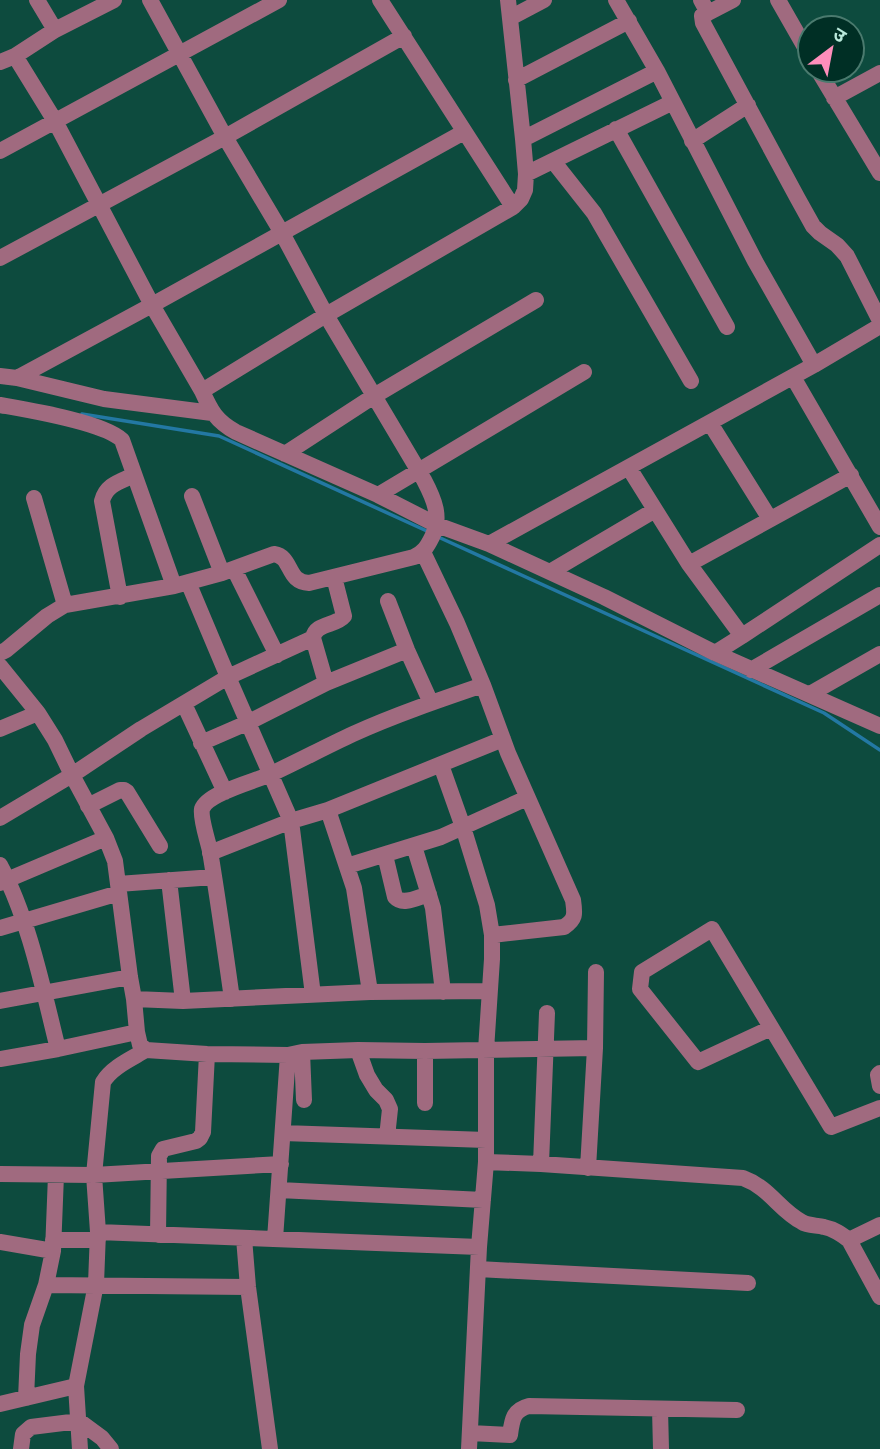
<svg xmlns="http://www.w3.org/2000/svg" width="880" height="1449" viewBox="0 0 880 1449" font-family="'Asap Condensed','Noto Sans Devanagari',sans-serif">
<rect width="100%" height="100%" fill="#0d4b3e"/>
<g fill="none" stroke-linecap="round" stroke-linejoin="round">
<!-- stream -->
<path stroke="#2378a3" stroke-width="3.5" d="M 82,414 L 219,436 L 429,532
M 436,536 L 824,713 L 880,750"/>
<!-- minor -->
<path stroke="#a06a7f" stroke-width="16" d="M 37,0 L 55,30
M 508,0 L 523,139 L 526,174 L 525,190 L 521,199 L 513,207
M 616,0 L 657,71 L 755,261 L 814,365
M 701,0 L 708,13 L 733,0
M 778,0 L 810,56
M 708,13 L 702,16 L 703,23 L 798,199 L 813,226 L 820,233 L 837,245 L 847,256 L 880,321
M 510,18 L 544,0
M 15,56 L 55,121 L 152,305 L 202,391 L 326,315 L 513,207 L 380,0
M 0,62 L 15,56 L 55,30 L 114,0
M 818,70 L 880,173
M 516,80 L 629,21
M 834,98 L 880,73
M 616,129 L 727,327
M 523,139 L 657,71
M 692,141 L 748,105
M 0,151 L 279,0
M 553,161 L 594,213 L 691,381
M 526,174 L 673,102
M 0,258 L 225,137 L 404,36
M 0,376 L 17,378 L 104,399 L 212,413
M 793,377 L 880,527
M 17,378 L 152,305 L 464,132
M 202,391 C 211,411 216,421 236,432 L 378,495 L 437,525 L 489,544 L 604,597 L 715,653 L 880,726
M 0,405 C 28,410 103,422 122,440 L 174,586
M 710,423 L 770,519
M 285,454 L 374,396 L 536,300
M 629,468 L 689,564 L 742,636 L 715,653
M 378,495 L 584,372
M 192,496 L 222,573
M 34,498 L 65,605
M 489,544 L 814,365 L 880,326
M 423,552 L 457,623 L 483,685 L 508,753 L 573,900 C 575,914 576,919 564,927 L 492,935
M 689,564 L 851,475
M 234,569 L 277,655
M 550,572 L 655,510
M 188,582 L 228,677 L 313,638
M 120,597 L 102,501 C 106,485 119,482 134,475
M 388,601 L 407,650 L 431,703
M 742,636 L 880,545
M 0,653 L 6,650 L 47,616 L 65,605 L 174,586 L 222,573 L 274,554 C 293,557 286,582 309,583 L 414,557 C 424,552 427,547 432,537 C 442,517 434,499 424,480 L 326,315 L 282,233 L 225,137 L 150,0
M 0,666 L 38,713 L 55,740 L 72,775 L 106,838 L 115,861 L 118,884 L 130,977 L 134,999 L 137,1032 L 140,1045 L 146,1050 C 131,1059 112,1067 103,1082 L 94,1175 L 98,1232 L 96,1284 L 76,1386 L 80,1449
M 751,670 L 880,595
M 326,683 L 313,638 C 315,623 336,626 344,616 L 334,577
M 810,694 L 880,654
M 184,704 L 225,792
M 0,729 L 38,713
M 201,743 L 247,723 L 326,683 L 407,650
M 441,765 L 463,827 L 487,905 L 492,935 L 492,959 L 486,1050 L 486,1162 L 479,1247 L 469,1449
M 88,806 L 120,790 L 124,790 L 127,792 L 160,846
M 328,810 L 354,888 L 370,992
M 0,818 L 72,775 L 141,729 L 228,677 L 291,821 L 313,995
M 414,846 L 433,908 L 443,992
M 210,853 L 291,821 L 328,810 L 503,739
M 385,855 L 395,897 C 403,906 418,897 429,894
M 0,865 C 29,919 43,989 58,1049
M 347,866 L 441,837 L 527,798
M 169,880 L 183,1001
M 0,883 L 106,838
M 118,884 L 214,877
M 0,928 L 119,893
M 134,999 L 183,1001 L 370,992 L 489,991
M 232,999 C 225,949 218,900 210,851 C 208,841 200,818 202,809 C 207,793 256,781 271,774 C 299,761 325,747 353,734 C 395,715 439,700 483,685
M 0,1001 L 130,977
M 771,1028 L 698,1062 L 640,989 L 642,972 L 712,929 L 831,1127 L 880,1108
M 146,1050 L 207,1054 L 288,1055 L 302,1052 L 358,1050 L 425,1051 L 595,1048
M 358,1050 L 367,1075 L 376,1090 L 386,1100 L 390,1109 L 387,1137
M 302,1052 L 304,1100
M 0,1059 L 58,1049 L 137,1032
M 880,1073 L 878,1075 L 880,1086
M 425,1103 L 425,1051
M 283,1133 L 486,1140
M 486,1162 L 541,1164 L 743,1178 C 770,1188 779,1210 802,1222 C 808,1226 817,1225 824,1227 C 834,1229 841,1234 849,1240
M 541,1164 L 547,1013
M 588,1168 L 595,1048 L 596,972
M 0,1174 L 94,1175 L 281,1164
M 279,1190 L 483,1200
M 880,1225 L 849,1240 L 880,1297
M 98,1232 L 479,1247
M 158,1235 L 159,1156 L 163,1149 L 196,1141 L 200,1138 L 203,1132 L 207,1054
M 244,1238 L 248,1287 L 270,1449
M 275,1239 L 288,1055
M 53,1240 L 98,1240
M 0,1242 L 53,1251 L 46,1285 L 248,1287
M 53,1251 L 56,1175
M 478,1269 L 748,1283
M 26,1398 L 28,1354 L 32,1325 L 46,1285
M 0,1404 L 76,1386
M 660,1409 L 661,1449
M 470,1433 L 510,1435 C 512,1420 513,1410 529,1406 L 737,1410
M 21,1449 L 23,1434 L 31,1427 L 79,1421 L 102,1438 L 111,1449"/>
</g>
<!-- north arrow -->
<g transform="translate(831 49) rotate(32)"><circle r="33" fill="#002f25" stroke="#4a7a6e" stroke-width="2"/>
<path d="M0-5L12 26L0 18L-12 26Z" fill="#fe8ebb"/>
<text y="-10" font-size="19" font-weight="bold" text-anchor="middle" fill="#baeadc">उ</text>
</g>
</svg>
